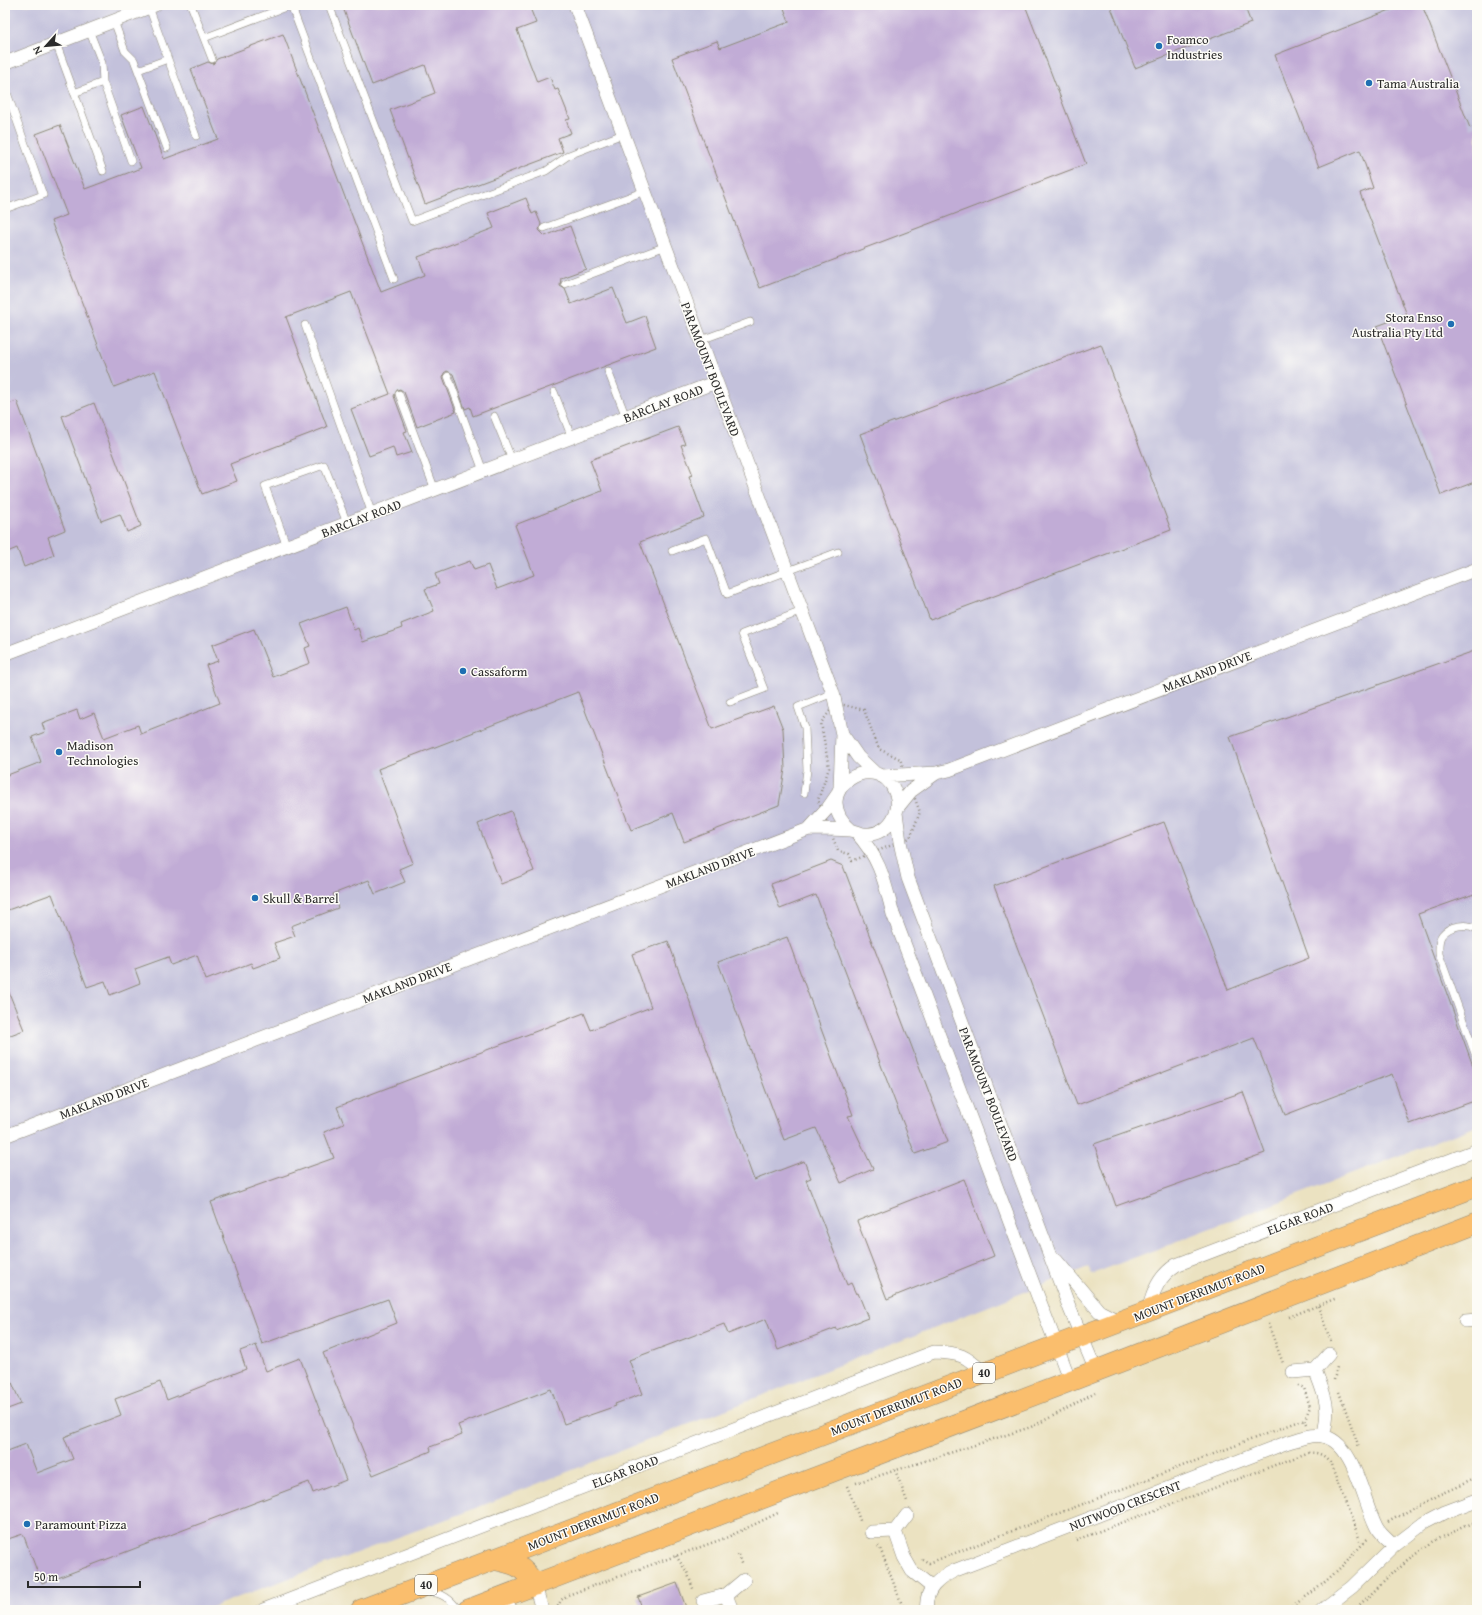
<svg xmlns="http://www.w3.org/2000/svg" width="1482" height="1615" viewBox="0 0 1482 1615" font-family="'Gentium Book Plus',serif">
<rect width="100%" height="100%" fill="#fdfcf7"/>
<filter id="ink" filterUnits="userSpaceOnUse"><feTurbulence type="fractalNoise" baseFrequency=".025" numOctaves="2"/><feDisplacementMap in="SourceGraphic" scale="8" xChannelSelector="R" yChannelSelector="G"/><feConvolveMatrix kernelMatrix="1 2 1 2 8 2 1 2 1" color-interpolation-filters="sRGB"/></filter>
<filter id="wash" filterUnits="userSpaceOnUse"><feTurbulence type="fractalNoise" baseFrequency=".012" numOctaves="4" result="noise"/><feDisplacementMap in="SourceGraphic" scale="16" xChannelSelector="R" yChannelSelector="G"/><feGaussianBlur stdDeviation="0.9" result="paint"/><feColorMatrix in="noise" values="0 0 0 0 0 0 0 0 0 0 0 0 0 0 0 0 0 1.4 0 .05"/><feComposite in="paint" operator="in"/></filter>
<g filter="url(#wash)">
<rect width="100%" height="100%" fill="#ebe2c1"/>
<!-- industrial -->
<path fill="#c3c1db" d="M 5,5 L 1477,5 L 1477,1126 L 1092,1274 L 1088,1267 L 476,1508 L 204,1610 L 5,1610 Z"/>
<g id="blocks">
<!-- building -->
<path fill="#c1acd6" d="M 342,5 L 523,5 L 525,10 L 530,8 L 536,23 L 517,30 L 537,82 L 550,77 L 555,90 L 558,89 L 570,119 L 566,120 L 571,133 L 558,138 L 563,152 L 425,204 L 390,110 L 435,93 L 425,65 L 372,85 Z
M 791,5 L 1025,5 L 1086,164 L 760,288 L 672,58 L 717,41 L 720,48 L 789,22 L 784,8 Z
M 1110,5 L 1244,5 L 1251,23 L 1135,68 Z
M 1403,5 L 1422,5 L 1470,128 L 1477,125 L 1477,481 L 1441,495 L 1377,326 L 1407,315 L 1360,193 L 1373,188 L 1360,150 L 1319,167 L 1275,55 Z
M 283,34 L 381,292 L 425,275 L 418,257 L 494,228 L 488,213 L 526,198 L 532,214 L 536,212 L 541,224 L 539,230 L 545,236 L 570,226 L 586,269 L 561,278 L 560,286 L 565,289 L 571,304 L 613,288 L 627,323 L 645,316 L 656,347 L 473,416 L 470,407 L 465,409 L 453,374 L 447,371 L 444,373 L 443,377 L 456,412 L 417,427 L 404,392 L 400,389 L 397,390 L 394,396 L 407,431 L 404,432 L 412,452 L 396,457 L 393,447 L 369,456 L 351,409 L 390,394 L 351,292 L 286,317 L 327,427 L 230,464 L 237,481 L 202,494 L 155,371 L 114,387 L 51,221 L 67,215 L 36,134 L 60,125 L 85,189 L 141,168 L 121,115 L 144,106 L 164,159 L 218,139 L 191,69 L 208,62 L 213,64 L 217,59 Z
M 1101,344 L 1171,530 L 930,620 L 860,434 Z
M 17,401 L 65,530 L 48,537 L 54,555 L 24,567 L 17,548 L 5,553 L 5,405 Z
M 94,403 L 141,526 L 127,532 L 120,514 L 101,521 L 62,416 Z
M 678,427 L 685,444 L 681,445 L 693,475 L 689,476 L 704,517 L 640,542 L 712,729 L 774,706 L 783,729 L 785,769 L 779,805 L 684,842 L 673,813 L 631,830 L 578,692 L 378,769 L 413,863 L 399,869 L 405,882 L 375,894 L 369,880 L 333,894 L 338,908 L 291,926 L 295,936 L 274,943 L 280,958 L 267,963 L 253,968 L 251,963 L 206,980 L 197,955 L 171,965 L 168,957 L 135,969 L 140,983 L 110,995 L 105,981 L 87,987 L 52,894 L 5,911 L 5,776 L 41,762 L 32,737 L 45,732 L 42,723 L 77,710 L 80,719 L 94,713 L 104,738 L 138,725 L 141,734 L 220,703 L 206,665 L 218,661 L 212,645 L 254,629 L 273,677 L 310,663 L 305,648 L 310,646 L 301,624 L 346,607 L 354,630 L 358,628 L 363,642 L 402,628 L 401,624 L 434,611 L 425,589 L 439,584 L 435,574 L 470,561 L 474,570 L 488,565 L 497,589 L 534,575 L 515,525 L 602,491 L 590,460 Z
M 1477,650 L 1477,893 L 1418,914 L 1477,1077 L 1477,1100 L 1410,1124 L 1392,1074 L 1285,1115 L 1254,1038 L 1077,1105 L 994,886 L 1164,822 L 1228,990 L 1309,958 L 1230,737 Z
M 511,811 L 534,871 L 501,884 L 478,824 Z
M 831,861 L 843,866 L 948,1142 L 915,1154 L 816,895 L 780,909 L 771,884 Z
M 787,937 L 853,1115 L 848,1116 L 873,1169 L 841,1183 L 816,1128 L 784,1140 L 718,962 Z
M 668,941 L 754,1180 L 804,1161 L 811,1178 L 806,1180 L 847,1285 L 851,1283 L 856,1294 L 858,1293 L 868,1318 L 836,1330 L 836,1328 L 778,1350 L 766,1319 L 728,1334 L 724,1324 L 629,1360 L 642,1394 L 615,1404 L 616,1406 L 564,1424 L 551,1389 L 458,1425 L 462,1435 L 430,1447 L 431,1451 L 373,1475 L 323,1353 L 397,1323 L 388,1299 L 262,1344 L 211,1202 L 334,1158 L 324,1132 L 344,1124 L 337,1107 L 584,1013 L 591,1030 L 651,1007 L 632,954 Z
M 5,983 L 24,1030 L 5,1037 Z
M 1243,1092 L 1265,1153 L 1116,1206 L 1094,1144 Z
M 964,1179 L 994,1256 L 887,1299 L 857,1221 Z
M 256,1345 L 266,1371 L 300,1358 L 346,1480 L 313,1493 L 309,1482 L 42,1584 L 23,1534 L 5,1540 L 5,1452 L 26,1444 L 37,1473 L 73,1459 L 64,1437 L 121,1415 L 115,1399 L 160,1382 L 167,1400 L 246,1369 L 240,1351 Z
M 5,1366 L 21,1404 L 5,1410 Z
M 677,1583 L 687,1610 L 643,1610 L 638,1597 Z"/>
</g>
</g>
<g filter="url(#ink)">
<use href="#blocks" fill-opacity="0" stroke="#8b8676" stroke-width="1"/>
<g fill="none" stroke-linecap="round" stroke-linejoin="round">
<!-- lane casing -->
<g stroke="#8b8676" stroke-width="8">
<path id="lane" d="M 191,5 L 212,59
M 291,5 L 394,279
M 329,5 L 412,221 L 546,171 L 569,155 L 623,134
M 149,7 L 196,136
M 114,21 L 125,51 L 134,60 L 167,148
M 89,30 L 102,63 L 103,82 L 131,161
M 204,38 L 291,5
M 56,43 L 103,171
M 138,70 L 168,59
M 5,87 L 43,195 L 5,209
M 74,93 L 103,82
M 544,228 L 645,191
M 565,284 L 666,246
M 305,325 L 372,514
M 701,340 L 750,322
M 608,371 L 626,417
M 448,376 L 483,471
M 554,392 L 572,438
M 399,394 L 435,490
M 494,416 L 512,460
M 287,547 L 265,486 L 324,465 L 347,523
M 672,551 L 706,538 L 727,594 L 838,552
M 730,702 L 764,689 L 742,634 L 802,611
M 804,793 L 807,770 L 805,728 L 798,707 L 833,693
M 1477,929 C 1467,923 1450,925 1442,935 C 1438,940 1439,948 1439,954 L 1477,1059
M 428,1591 C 441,1593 451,1598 458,1610"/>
</g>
<!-- street casing -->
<g stroke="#8b8676" stroke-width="14">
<path id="street" d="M 575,5 L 833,693 L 842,734 L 840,788
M 5,63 L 155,5
M 5,654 L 716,382
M 842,734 L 858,757 L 876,774
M 881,776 L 936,773 L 949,770 L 1477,569
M 898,807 L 911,791 L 936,773
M 896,813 L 900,842 L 908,878 L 1070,1309 L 1096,1371
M 809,829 L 828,808 L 837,795
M 856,832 C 881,860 884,880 893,914 L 1070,1381
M 5,1136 L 809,829 C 822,829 836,829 849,830 C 854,830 858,833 863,834 C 877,836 890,827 895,815 C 899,807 898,799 895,792 C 878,747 805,790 851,830
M 1056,1260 L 1099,1311 L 1120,1322
M 1148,1311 C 1153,1291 1159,1276 1176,1265 L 1477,1150
M 1465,1321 L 1477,1320
M 1315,1370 C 1325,1396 1331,1408 1323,1436
M 1293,1372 L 1315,1370 L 1329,1354
M 895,1531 L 904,1557 L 912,1571 L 932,1587
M 871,1532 L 895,1531 L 907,1515
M 535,1585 L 542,1610
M 726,1595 L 732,1610
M 496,1599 L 512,1610
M 703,1601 L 726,1595 L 744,1580
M 263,1610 L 934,1352 C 961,1353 965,1355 984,1373
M 927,1610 C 924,1589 939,1578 956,1570 L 1283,1444 C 1296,1440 1309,1434 1322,1436 C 1355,1441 1363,1503 1377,1528 C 1381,1535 1388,1540 1394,1546
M 1322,1610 L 1352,1587 L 1394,1546 L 1424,1523 L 1445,1512 L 1477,1500"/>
</g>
<!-- primary casing -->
<g stroke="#8b8676" stroke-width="22">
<path id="primary" d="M 492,1559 C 516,1564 521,1564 535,1585
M 361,1610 L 1477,1186
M 468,1610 L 1070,1381 L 1477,1223"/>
</g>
<!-- path -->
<path stroke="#8b8676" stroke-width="2.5" stroke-dasharray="1 3" stroke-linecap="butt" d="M 836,703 L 864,710 L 879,749 L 900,759 L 920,812 L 910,838 L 852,861 L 849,854 L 838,851 L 818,800 L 829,768 L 821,723 Z
M 1318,1306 L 1331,1342
M 1289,1317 L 1337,1298
M 1268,1324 L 1283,1363
M 1334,1380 L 1337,1367
M 1298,1385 L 1304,1388 L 1310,1407 L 1305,1419 L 1307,1424
M 1339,1392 L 1359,1447
M 895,1470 L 907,1501
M 856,1483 L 1031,1427 L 1061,1412 L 1095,1392
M 847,1486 L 861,1523
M 1388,1522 L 1438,1495 L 1477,1478
M 1076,1540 L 1307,1453 C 1318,1452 1323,1454 1330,1462 L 1361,1543
M 878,1546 L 880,1548 L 904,1610
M 738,1555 L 742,1566
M 676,1556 L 687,1572 L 694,1591
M 922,1559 L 929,1563 L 1305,1419
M 556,1610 L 561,1600 L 568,1595 L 728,1537 L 778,1513
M 1285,1610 C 1305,1599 1325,1583 1341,1567 C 1351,1557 1358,1546 1369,1538
M 1354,1610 L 1406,1561 L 1434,1541 L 1477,1521"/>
<!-- lane -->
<use href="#lane" stroke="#fff" stroke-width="7"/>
<!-- street -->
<use href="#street" stroke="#fff" stroke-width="13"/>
<!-- primary -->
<use href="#primary" stroke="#fabe6d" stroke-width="21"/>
</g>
</g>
<!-- markers -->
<g fill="#1f6fb2" stroke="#fdfcf7" stroke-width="1.5">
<circle cx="1159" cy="46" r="4"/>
<circle cx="1369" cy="83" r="4"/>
<circle cx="1451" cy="324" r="4"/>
<circle cx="463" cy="671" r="4"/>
<circle cx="59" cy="752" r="4"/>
<circle cx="255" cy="898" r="4"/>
<circle cx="27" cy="1524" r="4"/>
</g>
<g text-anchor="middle" stroke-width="3" stroke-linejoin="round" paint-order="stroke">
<!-- shield labels -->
<g fill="#fdfcf7" stroke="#6a6a68" stroke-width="1">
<rect x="973" y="1363" width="22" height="20" rx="3"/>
<rect x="415" y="1575" width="22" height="20" rx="3"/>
</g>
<g font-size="12" font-weight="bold" fill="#2b2b2b">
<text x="984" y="1377">40</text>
<text x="426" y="1589">40</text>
</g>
<!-- poi labels -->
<g font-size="13" fill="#2b2b2b" stroke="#fdfcf7" text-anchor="start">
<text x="1167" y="44">Foamco<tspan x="1167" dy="15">Industries</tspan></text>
<text x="1377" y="88">Tama Australia</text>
<text x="1443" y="322" text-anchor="end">Stora Enso<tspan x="1443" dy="15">Australia Pty Ltd</tspan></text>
<text x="471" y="676">Cassaform</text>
<text x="67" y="750">Madison<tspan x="67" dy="15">Technologies</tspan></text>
<text x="263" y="903">Skull &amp; Barrel</text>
<text x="35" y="1529">Paramount Pizza</text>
</g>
<!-- street labels -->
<g font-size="13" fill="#2b2b2b" stroke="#fdfcf7">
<text transform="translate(711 369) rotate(69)" y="5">PARAMOUNT BOULEVARD</text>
<text transform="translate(663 403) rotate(-21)" y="5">BARCLAY ROAD</text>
<text transform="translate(361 518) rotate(-21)" y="5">BARCLAY ROAD</text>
<text transform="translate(1207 671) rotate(-21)" y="5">MAKLAND DRIVE</text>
<text transform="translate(710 867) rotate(-21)" y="5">MAKLAND DRIVE</text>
<text transform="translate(407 982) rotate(-21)" y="5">MAKLAND DRIVE</text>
<text transform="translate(989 1094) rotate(69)" y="5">PARAMOUNT BOULEVARD</text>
<text transform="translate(104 1098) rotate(-21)" y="5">MAKLAND DRIVE</text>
<text transform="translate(1300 1218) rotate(-21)" y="5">ELGAR ROAD</text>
<text transform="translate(1199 1292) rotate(-21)" y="5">MOUNT DERRIMUT ROAD</text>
<text transform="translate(896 1406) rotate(-21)" y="5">MOUNT DERRIMUT ROAD</text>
<text transform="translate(625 1471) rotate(-21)" y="5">ELGAR ROAD</text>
<text transform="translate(1125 1505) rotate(-21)" y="5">NUTWOOD CRESCENT</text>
<text transform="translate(593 1521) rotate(-21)" y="5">MOUNT DERRIMUT ROAD</text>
</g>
</g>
<!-- margin -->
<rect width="1482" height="1615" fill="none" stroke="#fdfcf7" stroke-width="20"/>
<!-- north arrow -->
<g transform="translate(46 46) rotate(243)" stroke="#fdfcf7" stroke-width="3" paint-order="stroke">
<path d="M0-3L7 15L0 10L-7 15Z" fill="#2b2b2b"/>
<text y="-6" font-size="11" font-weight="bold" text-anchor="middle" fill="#2b2b2b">N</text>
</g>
<!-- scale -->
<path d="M28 1581v6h112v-6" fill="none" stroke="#2b2b2b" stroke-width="2"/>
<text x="34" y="1581" font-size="12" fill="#2b2b2b" stroke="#fdfcf7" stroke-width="3" paint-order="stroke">50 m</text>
</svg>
